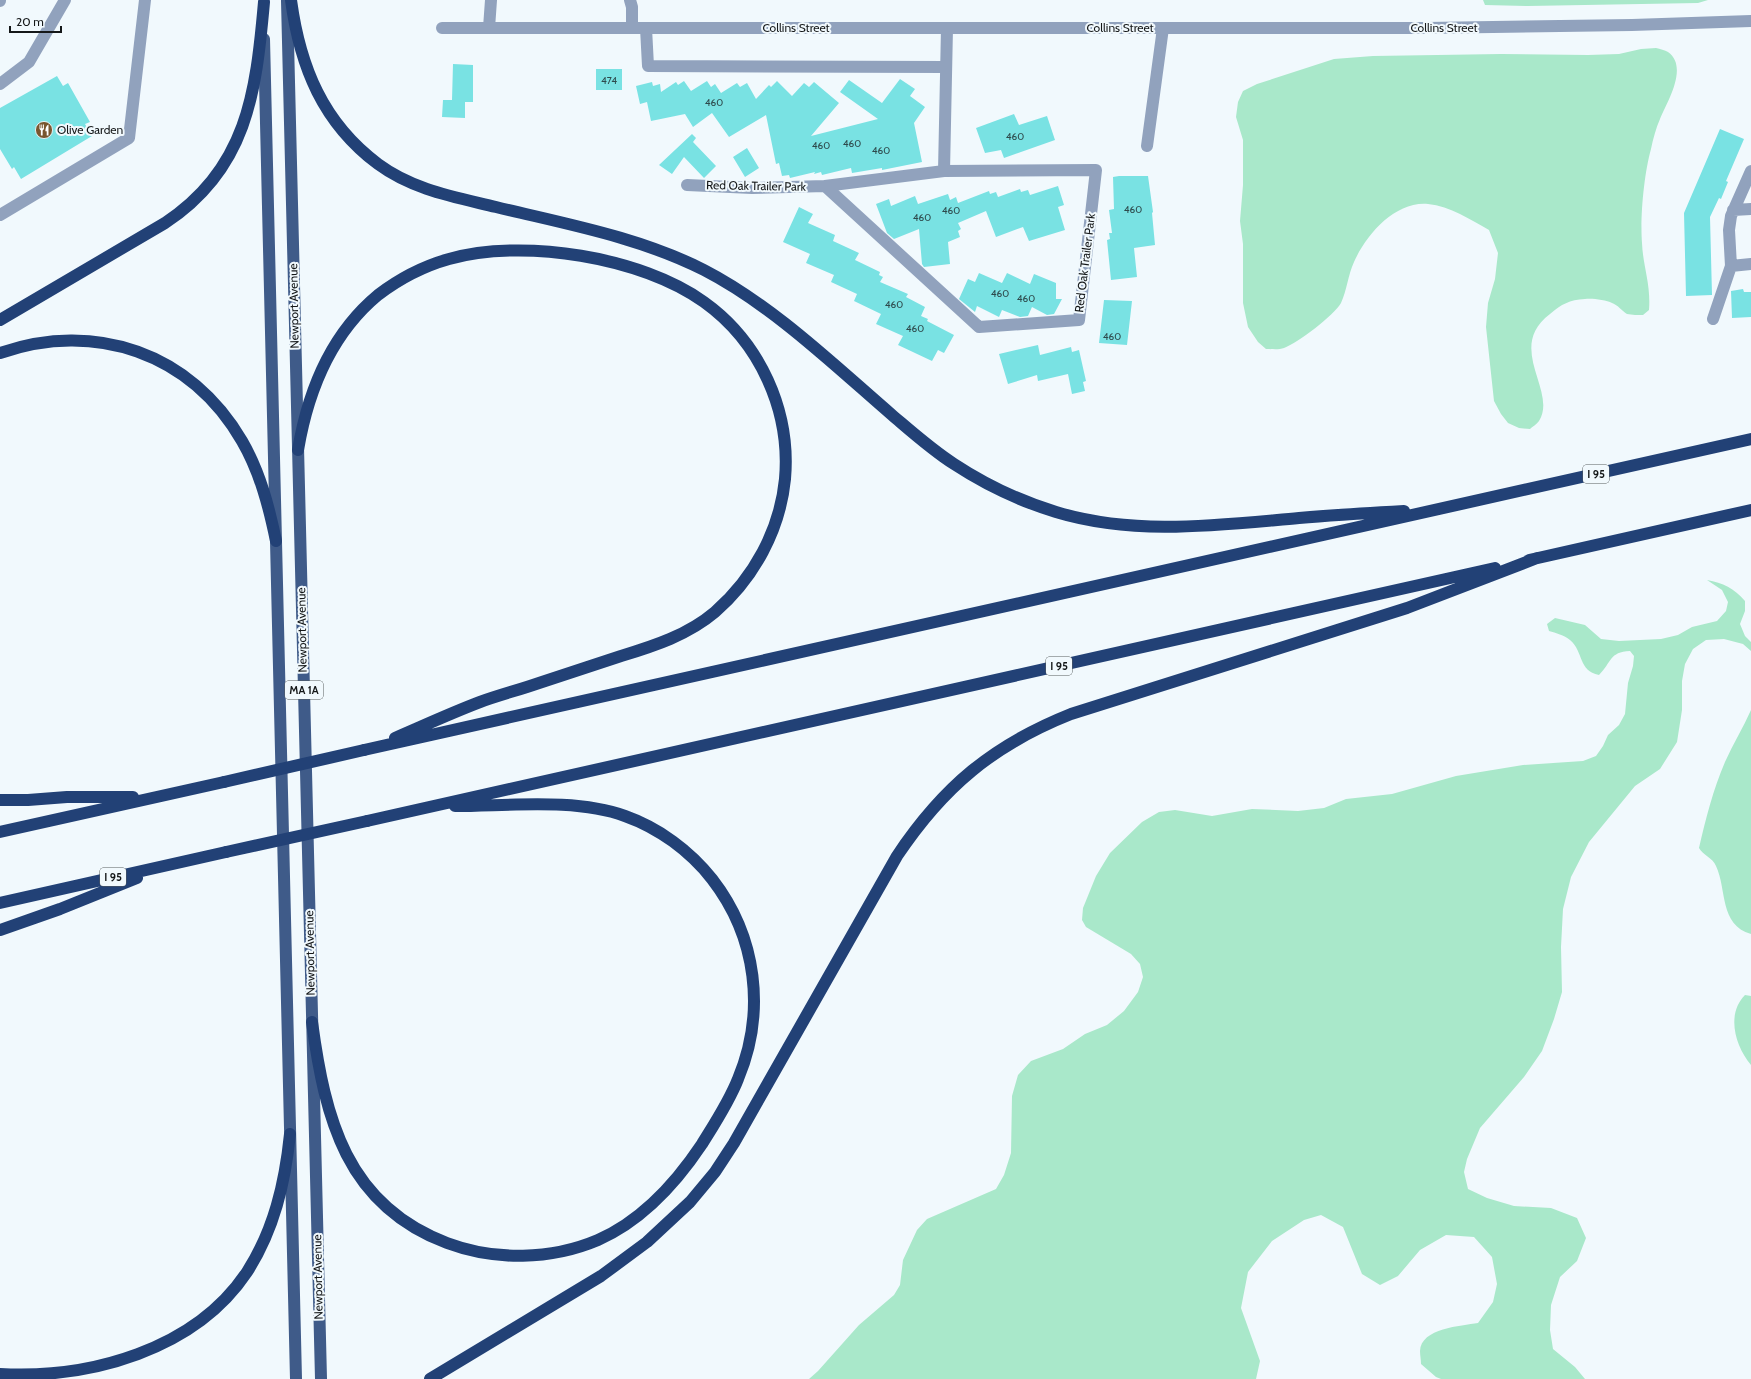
<svg xmlns="http://www.w3.org/2000/svg" width="1751" height="1379" viewBox="0 0 1751 1379" font-family="Cabin,sans-serif">
<rect width="100%" height="100%" fill="#f1f9fd"/>
<!-- green -->
<path fill="#a9e8ca" d="M 1483,0 L 1708,0 L 1698,3 L 1528,6 L 1485,5 Z
M 1656,48 C 1660,49 1665,50 1668,52 C 1689,67 1667,102 1660,119 C 1656,128 1653,139 1651,149 C 1644,174 1640,217 1642,243 C 1643,267 1651,284 1649,310 L 1643,315 C 1638,315 1632,315 1627,314 C 1622,311 1618,305 1612,303 C 1606,300 1592,298 1585,299 C 1569,300 1562,304 1550,314 C 1505,348 1558,391 1539,421 C 1537,424 1532,427 1530,429 L 1519,428 L 1508,423 L 1501,414 L 1494,401 L 1486,327 L 1488,303 L 1495,279 L 1498,253 L 1489,230 C 1471,220 1450,206 1428,204 C 1395,201 1366,235 1354,262 C 1348,275 1347,290 1341,303 C 1334,315 1298,343 1284,348 C 1279,350 1272,349 1266,349 L 1258,342 L 1248,327 L 1243,303 L 1243,244 L 1240,221 L 1243,185 L 1243,140 L 1236,117 L 1238,102 L 1243,91 L 1257,84 L 1334,59 L 1373,56 L 1501,54 L 1588,55 L 1619,54 L 1641,49 Z
M 1707,580 C 1723,583 1734,588 1745,601 L 1745,611 L 1740,624 L 1745,636 L 1751,642 L 1751,651 L 1743,644 L 1724,639 L 1706,640 L 1693,649 L 1685,664 L 1682,681 L 1682,710 L 1677,742 L 1660,769 L 1635,786 L 1589,842 L 1571,877 L 1563,909 L 1561,947 L 1562,992 L 1554,1019 L 1542,1051 L 1524,1077 L 1480,1128 L 1467,1159 L 1464,1172 L 1468,1189 L 1487,1198 L 1514,1206 L 1551,1208 L 1577,1218 L 1586,1238 L 1577,1261 L 1560,1277 L 1551,1305 L 1550,1330 L 1553,1349 L 1575,1367 L 1585,1379 L 1441,1379 L 1436,1377 L 1421,1364 C 1421,1360 1420,1355 1420,1351 C 1421,1328 1461,1326 1478,1323 L 1493,1302 L 1497,1284 L 1492,1257 L 1474,1237 L 1446,1235 L 1420,1250 L 1398,1276 L 1380,1285 L 1362,1274 L 1343,1227 L 1321,1215 L 1304,1220 L 1272,1241 L 1248,1272 L 1241,1308 L 1260,1361 L 1256,1379 L 809,1379 L 818,1371 L 859,1325 L 894,1295 L 900,1285 L 903,1260 L 917,1230 L 927,1219 L 996,1189 L 1004,1175 L 1011,1153 L 1012,1096 L 1018,1075 L 1031,1061 L 1063,1049 L 1085,1034 L 1107,1025 L 1124,1011 L 1138,992 L 1143,977 L 1140,964 L 1131,954 L 1086,927 L 1082,920 L 1083,908 L 1096,876 L 1110,853 L 1142,822 L 1159,812 L 1175,810 L 1212,816 L 1252,809 L 1298,811 L 1324,808 L 1346,799 L 1392,794 L 1456,776 L 1523,765 L 1583,761 L 1596,756 L 1603,746 L 1608,735 L 1619,725 L 1625,714 L 1628,683 L 1633,666 L 1634,656 L 1630,651 C 1609,652 1612,662 1599,675 C 1578,671 1584,652 1570,640 C 1564,635 1556,633 1549,631 L 1547,624 L 1555,618 L 1585,625 L 1601,639 L 1619,641 L 1661,639 L 1678,635 L 1692,627 L 1717,621 L 1726,611 L 1728,602 L 1722,590 Z
M 1751,710 L 1751,934 C 1719,925 1727,889 1716,866 C 1713,858 1703,855 1699,848 C 1706,818 1713,790 1725,762 C 1733,744 1743,728 1751,710 Z
M 1745,995 L 1751,996 L 1751,1065 C 1735,1046 1726,1014 1745,995 Z"/>
<!-- building -->
<path fill="#79e2e3" d="M 453,64 L 473,65 L 473,102 L 465,102 L 465,118 L 442,117 L 443,100 L 452,100 Z
M 596,69 L 622,69 L 622,90 L 596,90 Z
M 57,76 L 63,86 L 68,83 L 90,122 L 85,124 L 92,136 L 21,179 L 14,167 L 12,169 L 0,149 L 0,108 Z
M 900,79 L 915,89 L 910,96 L 925,107 L 914,123 L 922,162 L 882,170 L 882,168 L 852,173 L 851,168 L 822,175 L 821,172 L 814,174 L 815,172 L 790,178 L 789,175 L 782,176 L 779,163 L 776,164 L 766,115 L 729,137 L 712,113 L 693,127 L 685,114 L 651,121 L 647,102 L 640,104 L 636,86 L 652,82 L 653,86 L 660,84 L 661,92 L 676,82 L 678,85 L 684,81 L 691,91 L 707,81 L 711,87 L 715,84 L 721,93 L 737,83 L 740,87 L 747,83 L 756,99 L 769,85 L 771,87 L 777,81 L 792,96 L 804,83 L 809,87 L 814,82 L 839,103 L 811,136 L 878,119 L 840,92 L 849,80 L 882,103 Z
M 1014,114 L 1019,125 L 1047,116 L 1055,140 L 1004,158 L 1001,150 L 985,153 L 976,128 Z
M 1720,129 L 1744,139 L 1726,181 L 1728,182 L 1721,199 L 1719,198 L 1710,217 L 1712,295 L 1686,296 L 1684,213 Z
M 692,134 L 696,138 L 693,142 L 716,166 L 704,178 L 684,157 L 672,174 L 659,165 Z
M 747,148 L 759,168 L 745,177 L 733,157 Z
M 1119,176 L 1148,176 L 1153,212 L 1152,213 L 1155,245 L 1134,248 L 1137,277 L 1111,280 L 1107,240 L 1110,239 L 1109,233 L 1112,233 L 1109,210 L 1114,209 L 1113,177 Z
M 1058,186 L 1064,205 L 1058,207 L 1065,230 L 1029,241 L 1023,227 L 996,237 L 986,211 L 958,223 L 961,229 L 958,231 L 960,237 L 948,242 L 950,264 L 924,267 L 922,264 L 919,229 L 894,239 L 887,233 L 876,204 L 889,199 L 891,206 L 915,196 L 918,204 L 948,194 L 950,200 L 956,197 L 958,203 L 989,191 L 990,194 L 996,192 L 998,197 L 1020,189 L 1021,192 L 1028,190 L 1030,195 Z
M 799,207 L 813,214 L 808,223 L 835,235 L 833,241 L 859,253 L 855,260 L 880,272 L 879,275 L 883,277 L 880,282 L 908,294 L 906,297 L 925,307 L 921,316 L 928,319 L 927,321 L 954,335 L 944,353 L 938,350 L 932,361 L 898,345 L 903,336 L 876,324 L 881,314 L 854,301 L 857,294 L 831,282 L 834,275 L 806,263 L 810,254 L 783,242 Z
M 979,273 L 1002,283 L 1007,273 L 1030,284 L 1034,274 L 1056,283 L 1056,299 L 1062,299 L 1054,314 L 1047,315 L 1032,307 L 1028,316 L 1020,317 L 1002,310 L 999,317 L 977,306 L 975,312 L 959,299 L 968,279 L 975,282 Z
M 1743,289 L 1744,292 L 1751,292 L 1751,317 L 1732,318 L 1731,291 Z
M 1104,300 L 1132,301 L 1127,345 L 1099,343 Z
M 1038,345 L 1040,355 L 1071,347 L 1072,352 L 1079,350 L 1086,381 L 1083,382 L 1085,391 L 1072,394 L 1068,374 L 1038,381 L 1037,375 L 1008,384 L 999,354 Z"/>
<g fill="none" stroke-linecap="round" stroke-linejoin="round">
<!-- minor -->
<path stroke="#91a2bd" stroke-width="12" d="M 630,0 L 632,7 L 632,28
M 0,1 L 0,0
M 442,28 L 1426,28 L 1632,25 L 1751,21
M 489,28 L 491,0
M 646,28 L 648,66 L 946,67
M 0,84 L 29,62 L 65,0
M 1147,146 L 1163,28
M 1096,170 L 1079,320 L 979,327 L 825,186 L 944,171 Z
M 944,171 L 947,28
M 1751,171 L 1731,216 L 1729,230 L 1731,266 L 1751,264
M 687,185 L 752,188 L 825,186
M 1733,210 L 1751,209
M 0,215 L 129,138 L 145,0
M 1713,319 L 1731,266"/>
<!-- major -->
<path stroke="#3f5b89" stroke-width="12" d="M 287,1 L 321,1379
M 264,39 L 296,1379"/>
<!-- highway -->
<path stroke="#224176" stroke-width="12" d="M 291,0 C 300,67 323,123 378,164 C 413,190 455,197 496,207 C 566,224 639,237 704,270 C 772,305 834,365 892,415 C 912,432 932,450 954,464 C 986,485 1020,501 1056,512 C 1135,536 1218,525 1299,518 C 1334,515 1369,513 1404,511
M 0,320 L 165,223 C 247,169 256,93 264,2
M 0,353 C 95,320 191,353 242,441 C 260,472 269,507 276,541
M 298,450 C 308,391 331,334 378,295 C 399,279 424,266 449,259 C 523,238 642,257 704,302 C 760,342 791,411 785,479 C 780,530 754,578 715,612 C 688,635 654,646 621,656 C 593,665 566,674 539,683 C 519,690 499,695 480,702 C 451,713 423,726 395,738
M 1529,560 L 1751,510
M 364,750 L 1751,439
M 0,800 L 28,800 L 67,797 L 133,797
M 367,821 L 1495,568
M 0,832 L 224,782
M 0,903 L 226,852
M 0,930 L 60,909 L 137,878
M 312,1022 C 325,1118 346,1205 447,1243 C 495,1261 551,1260 598,1240 C 641,1221 676,1183 702,1144 C 715,1123 729,1102 738,1079 C 766,1012 757,937 712,879 C 690,851 659,828 625,816 C 576,798 508,806 455,806
M 0,1374 C 90,1379 195,1350 247,1272 C 274,1230 285,1183 290,1134
M 430,1379 L 601,1276 L 647,1242 L 690,1202 L 715,1172 L 734,1143 L 897,856 C 943,787 993,745 1071,714 L 1407,608 L 1537,558"/>
<!-- highway-bridge -->
<path stroke="#224176" stroke-width="12" d="M 224,782 L 364,750
M 226,852 L 367,821"/>
</g>
<!-- icons -->
<defs>
<g id="restaurant-disc" transform="scale(0.9)"><circle r="9.5" fill="#79562f" stroke="#f1f9fd"/><path d="M-5-6h1v4h1v-4h1v4h1v-4h1v5L-1.5 .5V6h-2V.5L-5-1ZM5-6V6H3V1.5H1.5Q1.5-4 5-6Z" fill="#fff"/></g>
</defs>
<g fill-rule="evenodd">
<use href="#restaurant-disc" x="44" y="130"/>
</g>
<g text-anchor="middle" stroke-width="4" stroke-linejoin="round" paint-order="stroke">
<!-- number labels -->
<g font-size="10" fill="#2e4a4c">
<text x="609" y="84">474</text>
<text x="714" y="106">460</text>
<text x="1015" y="140">460</text>
<text x="852" y="147">460</text>
<text x="821" y="149">460</text>
<text x="881" y="154">460</text>
<text x="1133" y="213">460</text>
<text x="951" y="214">460</text>
<text x="922" y="221">460</text>
<text x="1000" y="297">460</text>
<text x="1026" y="302">460</text>
<text x="894" y="308">460</text>
<text x="915" y="332">460</text>
<text x="1112" y="340">460</text>
</g>
<!-- shield labels -->
<g fill="#f1f9fd" stroke="#575c5d" stroke-width="1">
<rect x="1583" y="465" width="26" height="18" rx="3"/>
<rect x="1046" y="657" width="26" height="18" rx="3"/>
<rect x="285" y="681" width="38" height="18" rx="3"/>
<rect x="100" y="868" width="26" height="18" rx="3"/>
</g>
<g font-size="11" font-weight="bold" fill="#151819">
<text x="1596" y="478">I 95</text>
<text x="1059" y="670">I 95</text>
<text x="304" y="694">MA 1A</text>
<text x="113" y="881">I 95</text>
</g>
<!-- street labels -->
<g font-size="12" fill="#151819" stroke="#f1f9fd">
<text x="796" y="32">Collins Street</text>
<text x="1120" y="32">Collins Street</text>
<text x="1444" y="32">Collins Street</text>
<text transform="translate(756 186) rotate(1)" y="4">Red Oak Trailer Park</text>
<text transform="translate(1085 263) rotate(-83)" y="4">Red Oak Trailer Park</text>
<text transform="translate(294 306) rotate(-91)" y="4">Newport Avenue</text>
<text transform="translate(302 630) rotate(-91)" y="4">Newport Avenue</text>
<text transform="translate(310 953) rotate(-91)" y="4">Newport Avenue</text>
<text transform="translate(318 1277) rotate(-91)" y="4">Newport Avenue</text>
</g>
<!-- poi labels -->
<g font-size="12" fill="#151819" stroke="#f1f9fd" text-anchor="start">
<text x="57" y="134">Olive Garden</text>
</g>
</g>
<!-- scale -->
<path d="M10 26v6h51v-6" fill="none" stroke="#151819" stroke-width="2"/>
<text x="16" y="26" font-size="12" fill="#151819" stroke="#f1f9fd" stroke-width="3" paint-order="stroke">20 m</text>
</svg>
